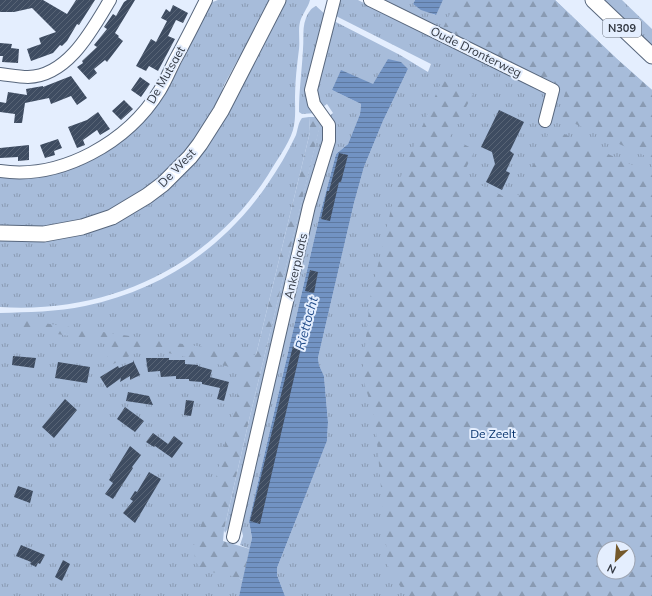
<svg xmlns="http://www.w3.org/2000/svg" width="652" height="596" viewBox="0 0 652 596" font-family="Mulish,sans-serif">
<defs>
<pattern id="grass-tufts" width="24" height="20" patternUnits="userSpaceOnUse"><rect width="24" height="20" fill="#a7bcda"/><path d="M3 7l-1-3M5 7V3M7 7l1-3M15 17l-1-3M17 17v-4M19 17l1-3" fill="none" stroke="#899ab2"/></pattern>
<pattern id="forest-firs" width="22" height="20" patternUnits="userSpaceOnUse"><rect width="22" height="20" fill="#a7bcda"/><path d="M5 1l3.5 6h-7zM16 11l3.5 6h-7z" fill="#899ab2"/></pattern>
<pattern id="water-rules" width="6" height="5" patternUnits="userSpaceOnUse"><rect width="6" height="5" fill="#7293c3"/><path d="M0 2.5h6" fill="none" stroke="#5e79a0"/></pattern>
<pattern id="building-hatch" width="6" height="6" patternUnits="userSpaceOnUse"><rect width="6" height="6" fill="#3e4c61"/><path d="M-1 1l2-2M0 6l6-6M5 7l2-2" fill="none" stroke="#586475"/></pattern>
</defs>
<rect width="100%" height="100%" fill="#e4eefe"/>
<!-- grass -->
<path fill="url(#grass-tufts)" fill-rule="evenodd" d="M 218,0 L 274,0 L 256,34 L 237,61 L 223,87 L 222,100 L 174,168 L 118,208 L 57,228 L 0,229 L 0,175 L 38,175 L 124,137 L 210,3 Z
M 285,0 L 310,0 C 308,8 302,14 300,22 C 298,30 300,40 299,49 C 297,65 295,81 295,97 C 295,108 296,119 293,130 C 288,146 276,161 268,175 C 209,267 109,314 0,307 L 0,238 L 46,238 L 173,183 Z
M 336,0 L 358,0 L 438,41 L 442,30 L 382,0 L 415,0 L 413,4 L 435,15 L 443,0 L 555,0 L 617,59 L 652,90 L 652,596 L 285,596 L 277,575 L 277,568 L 327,441 L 328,422 L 324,376 L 319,365 L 318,358 L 354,203 L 364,167 L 383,121 L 408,69 L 373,84 L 332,90 L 361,104 L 360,114 L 348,144 L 336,154 L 331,173 L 320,214 L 249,521 L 252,538 L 250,549 L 240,545 L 243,536 L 240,522 L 313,207 L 328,117 L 333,113 L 327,104 L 320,109 L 314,91 L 332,20 L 400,55 L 428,72 L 431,64 L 332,14 ZM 604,548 L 628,548 L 628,572 L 604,572 Z
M 601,0 L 622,0 L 652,29 L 652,49 Z
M 316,6 L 326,15 L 320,42 L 316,113 L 302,114 L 299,112 C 299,90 302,70 303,49 C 304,38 302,28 306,18 C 308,13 311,8 316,6 Z
M 309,117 L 310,132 L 256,355 L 254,355 L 207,551 L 240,579 L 243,580 L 239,596 L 0,596 L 0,313 C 28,312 57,312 85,306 C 161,290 223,249 267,185 C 278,169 288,152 296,135 C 298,129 298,123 302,118 Z
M 321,120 L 327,130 L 230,525 L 225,533 L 224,530 L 249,420 Z"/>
<!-- forest -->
<path fill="url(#forest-firs)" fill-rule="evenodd" d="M 457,0 L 555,0 L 617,59 L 652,90 L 652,159 L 558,116 L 566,90 L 442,30 Z
M 442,80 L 473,94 L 450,137 L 475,150 L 462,176 L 515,202 L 551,128 L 652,174 L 652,596 L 406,596 L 388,566 L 375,420 L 362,375 L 370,299 L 396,188 ZM 604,548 L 628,548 L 628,572 L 604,572 Z
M 309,117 L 316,117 L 321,120 L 319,130 L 249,420 L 224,530 L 223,541 L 250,549 L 243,580 L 225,574 L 203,571 L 196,562 L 193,548 L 213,490 L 239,388 L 242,377 L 239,371 L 226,366 L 146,348 L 105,368 L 110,342 L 11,327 L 10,318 L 256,355 L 310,132 Z"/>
<!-- water -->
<path fill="url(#water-rules)" d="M 415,0 L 443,0 L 436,15 L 421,10 L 413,4 Z
M 388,59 L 401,62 L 408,69 L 383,121 L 364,167 L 354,203 L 318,358 L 319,365 L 324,376 L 328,422 L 327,441 L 277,568 L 277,575 L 285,596 L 239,596 L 252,538 L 249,521 L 320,214 L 331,173 L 336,154 L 348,144 L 360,114 L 361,104 L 332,90 L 341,70 L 373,84 Z"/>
<!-- building -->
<path fill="url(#building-hatch)" d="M 0,0 L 43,0 L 67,14 L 76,0 L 95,0 L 79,25 L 77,24 L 67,41 L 62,46 L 60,45 L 53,53 L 31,61 L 27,49 L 41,44 L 39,38 L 56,32 L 32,8 L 14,12 L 0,12 Z
M 127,0 L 135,0 L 115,33 L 119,36 L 118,37 L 123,41 L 107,62 L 105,60 L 94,69 L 97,73 L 89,80 L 77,67 L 83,63 L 82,61 L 97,47 L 94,45 L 107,29 L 104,27 L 113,14 L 116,16 L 124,2 Z
M 173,5 L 188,13 L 183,23 L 176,20 L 168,36 L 175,39 L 158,71 L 149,66 L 146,71 L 136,66 L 151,39 L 156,42 L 167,21 L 161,18 L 166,9 L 170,12 Z
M 0,43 L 12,44 L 11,48 L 19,49 L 18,63 L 2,62 L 3,56 L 0,56 Z
M 71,76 L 87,98 L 77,105 L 71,96 L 51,104 L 49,98 L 25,103 L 22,123 L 14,123 L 15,114 L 0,112 L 0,102 L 6,103 L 8,92 L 27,95 L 26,89 L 43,86 L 43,87 Z
M 140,77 L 150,84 L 141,97 L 131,90 Z
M 124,100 L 133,109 L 121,120 L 112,111 Z
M 499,110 L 524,122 L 510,151 L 514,154 L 506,171 L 510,173 L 502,190 L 486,182 L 495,164 L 492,152 L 481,147 Z
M 98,112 L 110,129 L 100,135 L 97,130 L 83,140 L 85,145 L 77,148 L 68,127 L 87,120 Z
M 58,139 L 62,148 L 54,151 L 55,155 L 45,158 L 40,145 Z
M 29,145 L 29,160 L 18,161 L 18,157 L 0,158 L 0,148 Z
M 339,153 L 348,155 L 341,182 L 339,182 L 330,221 L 321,219 L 327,191 L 329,191 Z
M 310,270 L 318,272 L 314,293 L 305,291 Z
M 293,346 L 301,348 L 260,524 L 250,521 Z
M 13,356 L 36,358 L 34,368 L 12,365 Z
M 146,358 L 169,358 L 169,360 L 185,360 L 185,364 L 198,365 L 198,366 L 212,370 L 210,377 L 229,382 L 224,401 L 217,399 L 220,388 L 202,384 L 202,382 L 189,381 L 189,379 L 176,379 L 176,376 L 161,377 L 160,371 L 148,372 Z
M 133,360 L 140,375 L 130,380 L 130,376 L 120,382 L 121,378 L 107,388 L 100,377 L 118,366 L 119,368 L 133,362 Z
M 58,362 L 90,367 L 87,383 L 55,378 Z
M 128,392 L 149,396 L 153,405 L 126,401 Z
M 65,399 L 77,410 L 54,438 L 42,427 Z
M 186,400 L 194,401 L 191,416 L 184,415 Z
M 125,407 L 144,421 L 135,432 L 117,419 Z
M 153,433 L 168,444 L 174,436 L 183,443 L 172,458 L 155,446 L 154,447 L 146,442 Z
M 130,446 L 141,455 L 132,467 L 133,468 L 113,499 L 105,494 L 113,483 L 109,480 Z
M 149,472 L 161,479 L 135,523 L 123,513 L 133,501 L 130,499 L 135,491 L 137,492 Z
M 18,486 L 33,491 L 30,503 L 14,497 Z
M 21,545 L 45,555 L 40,564 L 38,563 L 36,567 L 30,564 L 31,562 L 16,556 Z
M 63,560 L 70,564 L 62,581 L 55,577 Z"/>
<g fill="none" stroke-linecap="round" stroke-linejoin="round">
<!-- minor casing -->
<g stroke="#58677d" stroke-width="14">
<path id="minor" d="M 370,0 L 553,90 L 545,121
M 0,74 C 9,75 19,77 28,77 C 68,76 92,30 110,0
M 0,171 C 62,180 128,142 160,90 C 166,80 170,70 175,60 C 186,40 196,20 206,0
M 233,537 L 309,206 L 329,141 L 329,125 L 314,104 L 311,90 L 334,0"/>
</g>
<!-- major casing -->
<g stroke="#58677d" stroke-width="17">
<path id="major" d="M 593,0 L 652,56
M 0,233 L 44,234 L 82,227 L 112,217 L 147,196 L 163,184 L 190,157 L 200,144 L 221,111 L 278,0"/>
</g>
<!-- minor -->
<use href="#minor" stroke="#fff" stroke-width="12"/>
<!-- major -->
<use href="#major" stroke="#fff" stroke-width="15"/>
</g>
<g text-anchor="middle" stroke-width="4" stroke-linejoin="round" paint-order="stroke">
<!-- shield labels -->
<rect fill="#e4eefe" stroke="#676f7a" stroke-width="1" x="603" y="19" width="38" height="18" rx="3"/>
<g font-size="11" font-weight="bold" fill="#323842">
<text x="622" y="32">N309</text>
</g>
<!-- street labels -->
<g font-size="12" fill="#323842" stroke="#e4eefe">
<text transform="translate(476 52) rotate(26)" y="4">Oude Dronterweg</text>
<text transform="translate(166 75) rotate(-60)" y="4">De Mutsaet</text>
<text transform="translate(177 168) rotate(-46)" y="4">De West</text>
<text transform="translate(296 266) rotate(-77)" y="4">Ankerplaats</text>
</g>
<!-- park labels -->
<g font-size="12" fill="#04306a" stroke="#e4eefe">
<text x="493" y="438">De Zeelt</text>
</g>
<!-- water labels -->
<g font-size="13" font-style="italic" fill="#244e8b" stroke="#e4eefe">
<text transform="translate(306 323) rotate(-75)" y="5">Riettocht</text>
</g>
</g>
<!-- north arrow -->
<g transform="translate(616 560) rotate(206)"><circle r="19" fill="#e4eefe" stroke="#9da5b3"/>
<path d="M0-3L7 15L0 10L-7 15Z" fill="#74592b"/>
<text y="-6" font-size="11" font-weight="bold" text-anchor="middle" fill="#323842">N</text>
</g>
</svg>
